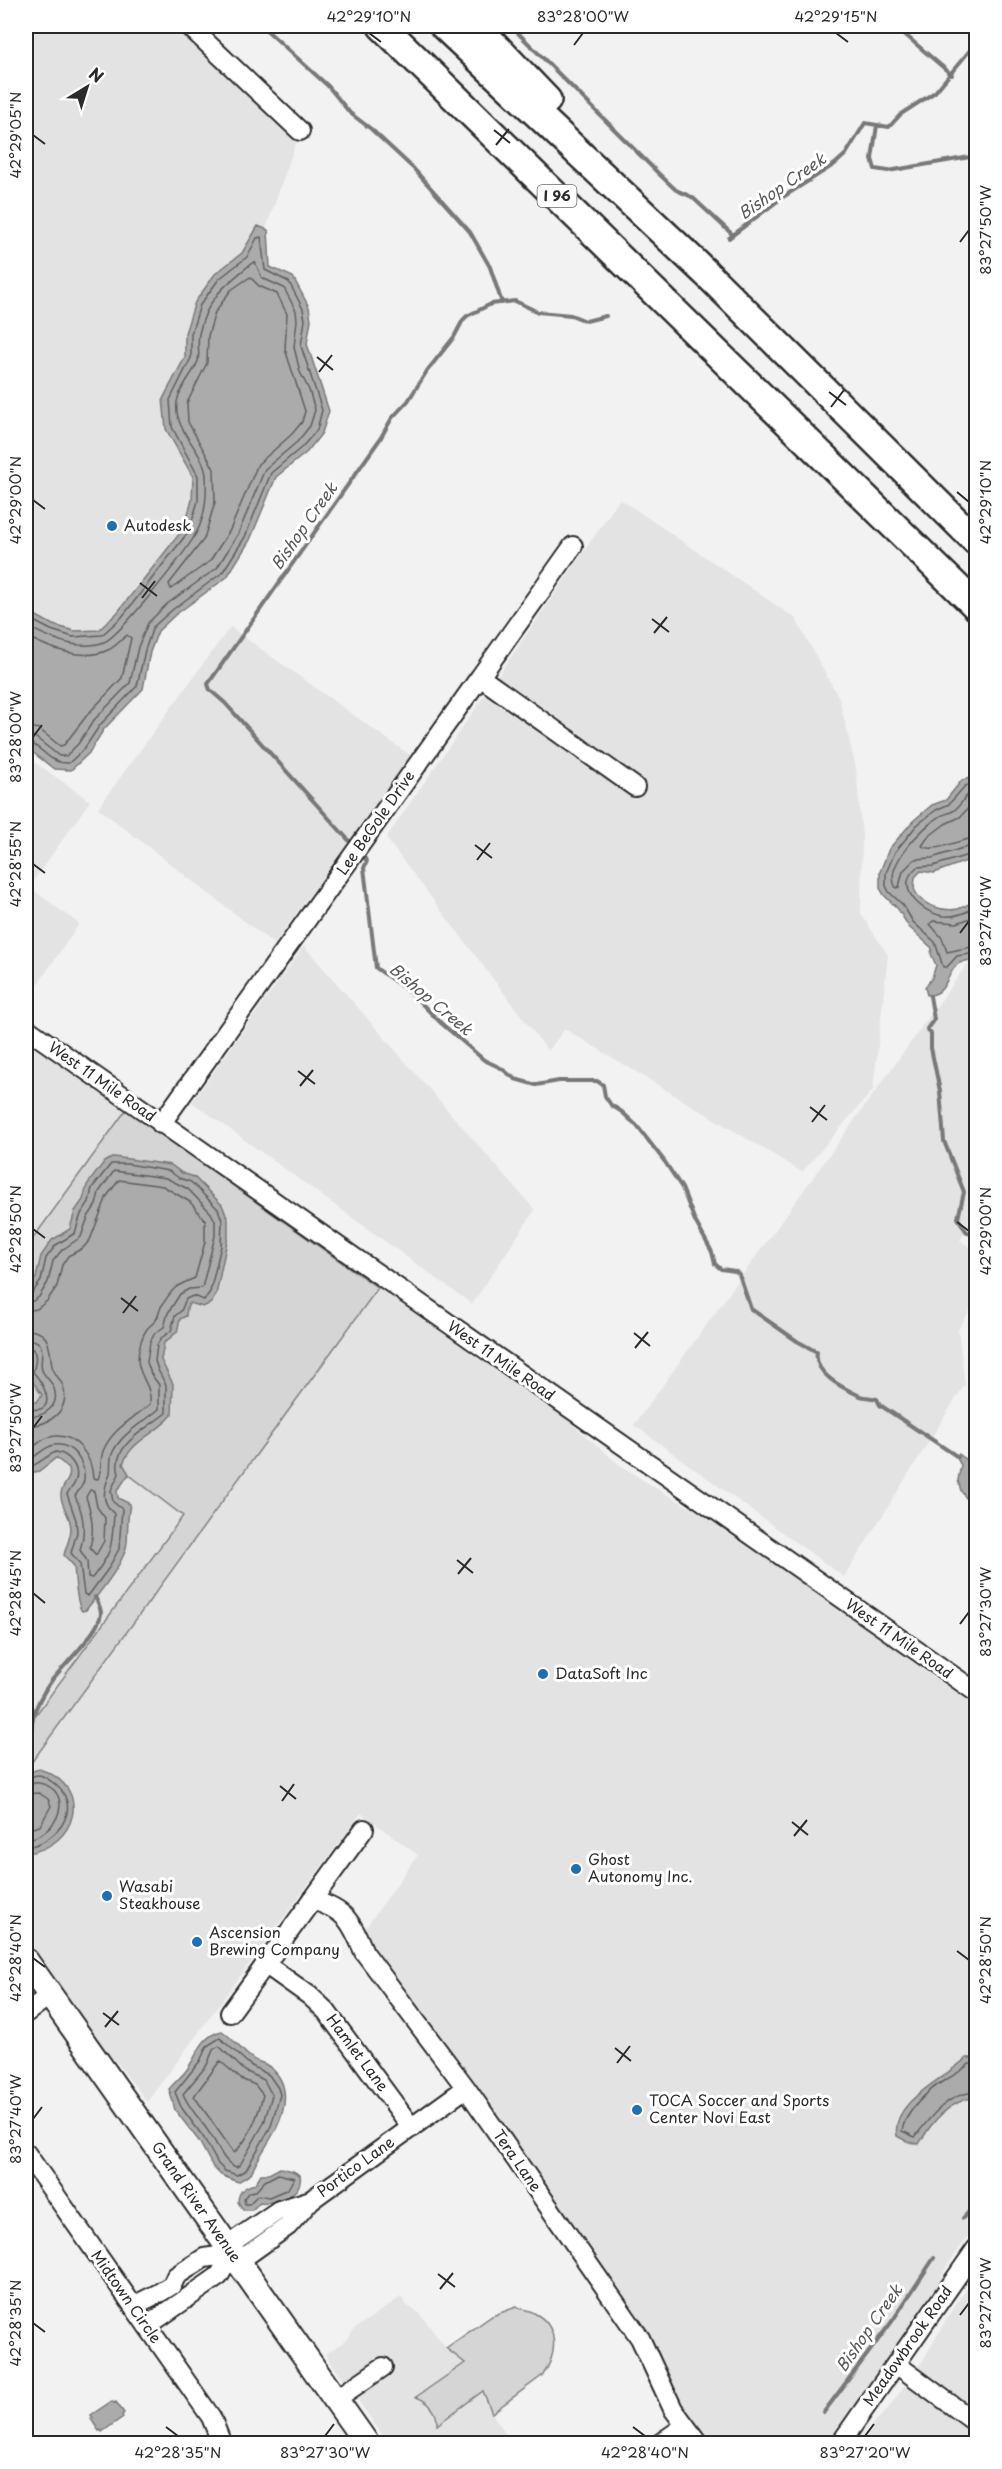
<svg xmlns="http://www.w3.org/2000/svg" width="1002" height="2469" viewBox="0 0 1002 2469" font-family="'Playpen Sans',sans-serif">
<rect width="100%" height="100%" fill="#f2f2f2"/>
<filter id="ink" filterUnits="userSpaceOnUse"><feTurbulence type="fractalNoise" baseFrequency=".0167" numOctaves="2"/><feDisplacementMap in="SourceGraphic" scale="12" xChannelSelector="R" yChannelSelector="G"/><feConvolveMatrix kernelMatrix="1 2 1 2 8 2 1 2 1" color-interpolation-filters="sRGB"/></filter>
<g filter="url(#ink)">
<!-- built -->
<path fill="#e3e3e3" d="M 26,26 L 173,26 L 297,140 L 254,262 L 211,554 L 26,686 Z
M 620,499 L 795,618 L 839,698 L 856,768 L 862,836 L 861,914 L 888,955 L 873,1090 L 802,1172 L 565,1029 L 548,1051 L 386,838 Z
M 230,627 L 411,756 L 274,944 L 98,808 Z
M 26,756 L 90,801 L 29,887 L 79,924 L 31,994 L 26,990 Z
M 304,946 L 535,1210 L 472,1304 L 192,1102 Z
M 976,952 L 976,1216 L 960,1240 L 976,1252 L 976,1301 L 958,1329 L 965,1384 L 844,1577 L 634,1425 Z
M 26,1039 L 126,1110 L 26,1248 Z
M 378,1288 L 560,1414 L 620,1465 L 657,1489 L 700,1513 L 976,1705 L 976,2225 L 947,2266 L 924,2310 L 828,2443 L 707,2443 L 445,2051 L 362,1933 L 418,1855 L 361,1813 L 147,2102 L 118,2064 L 97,2042 L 26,1942 L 26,1770 Z
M 26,1396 L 184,1516 L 26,1728 Z
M 976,2274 L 976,2443 L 853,2444 L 887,2410 L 923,2360 L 956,2303 Z
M 401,2297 L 406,2305 L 419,2313 L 446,2348 L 465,2363 L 416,2396 L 424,2400 L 434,2411 L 437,2424 L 484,2391 L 492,2413 L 512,2443 L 388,2443 L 325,2354 L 347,2340 L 354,2329 Z"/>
<!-- green -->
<path fill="#d5d5d5" stroke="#808080" stroke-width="1.5" d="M 126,1110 L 378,1288 L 26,1770 L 26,1728 L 183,1516 L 26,1396 L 26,1248 Z
M 516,2307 C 521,2309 529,2310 534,2313 C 560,2326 557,2355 543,2375 L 492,2413 L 483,2391 L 437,2425 C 438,2411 428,2401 416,2397 L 465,2363 L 446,2348 L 492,2316 Z"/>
<!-- water -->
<path fill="#ababab" stroke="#787878" stroke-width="1.5" d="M 258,226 L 268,230 L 270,267 L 293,277 L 309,307 L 311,320 L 307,344 L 329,411 L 322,433 L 307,452 L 276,477 L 250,540 L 227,577 L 175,615 L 158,631 L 150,652 L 143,689 L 104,729 L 89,753 L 71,770 L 54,769 L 26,747 L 26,610 L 53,625 L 75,631 L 99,630 L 117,613 L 184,528 L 192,500 L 193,477 L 166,429 L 163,399 L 185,357 L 185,333 L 195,302 L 215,274 L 242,253 Z
M 976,777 L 976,861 L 969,860 L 934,873 L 921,871 L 915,877 C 915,882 913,887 915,891 C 922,906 944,912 958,909 C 965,907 970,903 976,900 L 976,958 C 971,961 963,960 958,964 C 946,973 947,996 927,995 L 925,987 L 932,978 L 936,965 L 931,954 L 932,948 L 909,927 L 898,909 L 884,895 L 880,888 L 880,872 L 889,849 L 913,821 L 932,805 L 946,800 L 962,780 Z
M 114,1157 L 171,1165 L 182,1173 L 194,1177 L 222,1205 L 228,1219 L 228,1236 L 216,1295 L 211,1303 L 203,1307 L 190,1303 L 187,1307 L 186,1316 L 180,1319 L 177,1332 L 164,1343 L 161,1360 L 173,1384 L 172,1415 C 157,1434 132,1439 123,1464 L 129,1474 L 117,1491 L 118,1498 L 130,1504 C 127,1517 128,1529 127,1542 C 126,1562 98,1594 86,1610 L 82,1611 C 76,1605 75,1576 74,1566 L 64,1555 C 67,1543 73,1534 70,1522 C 68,1513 60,1503 61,1494 C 62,1483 72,1481 69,1468 L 56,1458 L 39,1471 L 26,1474 L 26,1401 L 37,1402 L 42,1395 L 28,1375 L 30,1358 L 26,1349 L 26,1292 L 36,1278 L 41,1256 L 52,1240 L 70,1229 L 75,1211 L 83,1200 L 87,1185 L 104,1162 Z
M 959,1454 C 971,1462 972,1471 974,1485 L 976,1487 L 976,1512 L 961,1491 L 958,1480 L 961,1465 L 955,1455 Z
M 39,1769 C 94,1786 77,1847 27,1853 L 26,1773 Z
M 222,2031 C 234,2039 241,2051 253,2059 C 257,2062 261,2062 265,2064 C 291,2079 287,2107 276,2129 C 268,2145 257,2158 251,2174 L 238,2182 L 221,2175 L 213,2167 L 199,2141 L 175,2110 L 169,2089 C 174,2083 180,2078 185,2072 C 198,2056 200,2036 222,2031 Z
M 966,2058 L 976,2058 L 976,2097 C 949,2101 932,2121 919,2144 L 908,2142 L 897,2136 C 890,2101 948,2077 966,2058 Z
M 280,2168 L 293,2171 L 300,2175 C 304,2195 275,2205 260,2202 L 252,2210 L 243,2210 L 238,2202 C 238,2190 246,2186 255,2184 L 261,2174 L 269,2174 Z
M 112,2401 L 114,2403 L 116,2402 L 124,2413 L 122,2415 L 123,2417 L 102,2432 L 101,2430 L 99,2431 L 91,2419 L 93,2418 L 91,2415 Z"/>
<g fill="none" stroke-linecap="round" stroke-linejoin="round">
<!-- shore -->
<path stroke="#5e5e5e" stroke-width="1.5" d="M 250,277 L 259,286 L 277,294 L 287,314 L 285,349 L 305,411 L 302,422 L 291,435 L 258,464 L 230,530 L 210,561 L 171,589 L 169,584 L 204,539 L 215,502 L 214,469 L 188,422 L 187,403 L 207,363 L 208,336 L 215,312 L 231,290 Z
M 26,617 L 51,630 L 73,637 L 102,635 L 122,617 L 189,531 L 198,501 L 198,476 L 172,427 L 170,400 L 191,358 L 191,334 L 200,305 L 219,279 L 247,257 L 257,238 L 261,237 L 265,270 L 289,282 L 303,309 L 305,320 L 301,346 L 322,410 L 317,430 L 302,447 L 271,473 L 245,537 L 222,573 L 172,610 L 153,627 L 145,650 L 137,686 L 100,725 L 84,749 L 69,763 C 47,764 43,745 26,742
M 26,626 C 48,637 77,652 104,642 C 119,637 186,552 195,535 C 205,519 207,496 206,477 C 205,450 173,432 177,402 C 179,387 193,375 198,361 C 200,353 197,343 199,334 C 206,299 226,284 252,263 L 255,262 L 262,278 L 284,288 L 296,311 L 297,320 L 294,347 L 300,372 L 309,390 L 315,410 L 310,426 L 297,442 L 265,469 L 238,534 L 217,568 L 167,604 L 148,623 L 138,647 L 130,683 L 94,720 L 78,744 L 66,756 L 59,756 L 35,737 L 26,735
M 26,636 C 48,648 83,662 108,650 C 115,647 121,640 127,635 L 131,638 L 122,678 L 88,714 L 64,745 L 60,746 L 39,729 L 26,726
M 976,783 L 965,786 L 949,804 L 936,810 L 917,825 L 895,852 L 886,873 L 886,886 L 889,892 L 903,905 L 913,922 L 935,942 L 943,967 L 947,967 L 957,956 L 976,953
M 976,791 C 964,793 963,805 953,811 C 948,814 943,814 939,817 C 923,827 882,867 896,888 L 899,887 L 903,871 L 915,859 L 932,858 L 966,847 L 976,847
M 976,800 L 960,817 L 945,824 L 928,837 L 922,846 C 934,854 961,838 976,838
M 976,854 L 968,855 L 933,866 L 917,867 C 893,887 921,913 944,916 C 956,917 966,913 976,907
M 976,916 L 957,923 L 933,921 L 930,924 L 942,938 L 947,952 L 976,946
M 26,1295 L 32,1293 L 41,1281 L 46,1258 L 56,1245 L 75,1233 L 81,1214 L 89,1202 L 92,1188 L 111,1164 L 128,1164 L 169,1171 L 179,1178 L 191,1182 L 218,1209 L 222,1220 L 221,1246 L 210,1292 L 204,1300 L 193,1296 L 186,1299 L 181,1311 L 175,1316 L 171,1331 L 161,1338 L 157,1345 L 155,1361 L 158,1370 L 166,1385 L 166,1413 C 148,1428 110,1445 119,1474 L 111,1490 L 113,1502 L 122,1509 L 119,1549 L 108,1569 L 88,1596 L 84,1594 L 80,1564 L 71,1553 L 77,1532 L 76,1520 L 67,1494 C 69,1490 74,1486 75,1482 C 81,1468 69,1454 56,1452 C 45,1456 38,1466 26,1468
M 26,1302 L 33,1301 L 39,1297 L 48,1282 L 53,1261 L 62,1250 L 81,1237 L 88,1217 L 96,1205 L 99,1192 L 114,1171 L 166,1178 L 188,1189 L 211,1213 L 215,1221 L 215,1236 L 202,1288 L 189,1289 L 180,1294 L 168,1313 L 164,1327 L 155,1333 L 150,1342 L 147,1362 L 151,1374 L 159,1385 L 159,1409 C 143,1423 121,1433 112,1454 C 109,1462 112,1469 109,1476 C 103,1492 101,1501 114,1514 C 112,1545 113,1552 92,1578 L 88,1577 L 87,1561 L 80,1550 C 86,1532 84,1514 75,1496 C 78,1491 83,1486 84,1480 C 86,1463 72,1442 54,1445 C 43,1447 36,1458 26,1461
M 26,1311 L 37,1309 L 47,1301 L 57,1286 L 62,1265 L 68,1256 L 83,1248 L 90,1240 L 107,1196 L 119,1180 L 163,1186 L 190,1202 L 205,1220 L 205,1242 L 195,1278 C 173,1287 174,1287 161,1307 C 159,1311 159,1316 156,1320 C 154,1323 149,1326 147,1329 C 141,1337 138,1351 138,1360 C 139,1378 152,1385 150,1404 C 133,1419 112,1429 103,1451 C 100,1461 102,1470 98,1479 L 93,1478 C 92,1457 76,1431 50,1437 C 40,1439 35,1448 26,1451
M 26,1330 C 51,1330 49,1347 52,1366 C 53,1372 60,1379 63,1386 C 71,1411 48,1427 26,1425
M 26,1339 C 51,1340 38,1359 42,1370 C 44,1376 51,1381 53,1386 C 62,1406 44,1418 26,1416
M 26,1346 C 39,1348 36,1362 33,1372 C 47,1386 58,1417 26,1408
M 90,1490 L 94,1491 L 97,1507 L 105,1518 L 104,1541 L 96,1555 L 90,1548 C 95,1530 92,1514 86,1497 Z
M 26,1778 C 30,1777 35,1775 39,1775 C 44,1776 48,1779 52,1782 C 86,1805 58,1843 26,1847
M 26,1785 C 30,1785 35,1782 39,1783 C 76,1790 59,1836 26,1839
M 26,1794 L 39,1793 L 48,1799 L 51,1806 L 40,1826 L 26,1830
M 220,2038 L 250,2065 L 269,2075 L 278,2088 L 280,2095 L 271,2126 L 246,2170 L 237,2175 L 225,2171 L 218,2164 L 204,2138 L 181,2107 L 175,2092 L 200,2061 L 207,2046 Z
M 219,2046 L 245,2071 L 264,2080 L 272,2095 L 264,2123 L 240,2165 L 236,2167 C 222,2162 219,2146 210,2134 C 201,2120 190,2110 183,2094 L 207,2065 L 213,2050 Z
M 220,2061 L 241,2079 L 255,2085 L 263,2095 C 258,2116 249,2139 234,2153 L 194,2096 Z
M 976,2064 L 969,2064 C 961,2072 954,2075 945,2080 C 928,2090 905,2112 902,2131 L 915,2137 C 931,2116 948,2093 976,2092
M 278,2174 L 294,2178 L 288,2189 L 269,2197 L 258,2195 L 249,2204 L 245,2204 L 244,2198 L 249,2192 L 256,2191 L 265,2181 Z"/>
<!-- stream -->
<path stroke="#787878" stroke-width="4" d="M 262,26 L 328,86 L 350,113 L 371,129 L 413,168 L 470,232 L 490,267 L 502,303
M 511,26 L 659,174 L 676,190 L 692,197 L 733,235
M 895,26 L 952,75
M 877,125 L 872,159 L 875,169 L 888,171 L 976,156
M 729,238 L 783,197 L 835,164 L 846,154 L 865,123 L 889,127 L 901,114 L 935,92 L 976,43
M 353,845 L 225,703 L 210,690 L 208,684 L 380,439 L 392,418 L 408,401 L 427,371 L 454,337 L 463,320 L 467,316 L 491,304 L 515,301 L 538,312 L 571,315 L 586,321 L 606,316
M 360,853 L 367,861 L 364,868 L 376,968 L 412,994 L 441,1023 L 484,1060 L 501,1068 L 515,1079 L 536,1085 L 559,1081 L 597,1081 L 603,1085 L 605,1096 L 611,1105 L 622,1112 L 637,1126 L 665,1162 L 682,1188 L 695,1221 L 712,1252 L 715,1264 L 721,1269 L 735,1271 L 739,1274 L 751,1309 L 797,1341 L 817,1352 C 813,1373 841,1387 858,1395 C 864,1398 870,1397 877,1399 L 880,1405 L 958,1457
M 930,996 L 934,1019 L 927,1029 L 931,1034 L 931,1048 L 940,1091 L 944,1141 L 964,1192 L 958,1218 L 966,1231 L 976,1238
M 26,1758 C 32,1745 30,1731 33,1718 C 36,1705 44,1691 52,1680 C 63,1666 99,1632 101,1614 C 101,1607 98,1603 95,1597
M 963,2218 L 976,2204
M 824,2412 L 893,2320 L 934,2258"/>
<!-- minor casing -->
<g stroke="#2b2b2b" stroke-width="22">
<path id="minor" d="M 189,26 L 300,131
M 480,677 L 573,546
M 26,1028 L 976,1692
M 161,1124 L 480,677 L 635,787
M 312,1900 C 346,1910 351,1921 364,1952 L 466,2088 L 640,2338 L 673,2409 L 699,2444
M 265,1964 L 310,1996 L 326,2011 L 412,2128
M 26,2013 L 50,1995
M 230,2013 L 364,1829
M 26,2153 L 211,2417 L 222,2444
M 311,2200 L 288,2226 L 246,2256 L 232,2254 L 234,2241 L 279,2210 L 311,2200 L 466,2088
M 133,2306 L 159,2293 L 172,2285 L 176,2276 L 204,2258 L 232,2254 L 219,2276 L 147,2326
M 896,2364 L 976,2423
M 336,2399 L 383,2367
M 659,2444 L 685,2426
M 840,2444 L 976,2249"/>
</g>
<!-- major casing -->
<g stroke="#2b2b2b" stroke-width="28">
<path id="major" d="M 26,1961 L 367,2444"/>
</g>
<!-- highway casing -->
<g stroke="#2b2b2b" stroke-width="32">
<path id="highway" d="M 382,26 L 976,606
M 444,26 L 706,273 L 976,541
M 476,26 L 547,100"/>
</g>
<!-- minor -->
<use href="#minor" stroke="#fff" stroke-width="18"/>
<!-- major -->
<use href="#major" stroke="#fff" stroke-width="24"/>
<!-- highway -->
<use href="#highway" stroke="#fff" stroke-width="27"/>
</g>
</g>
<!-- ticks -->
<path fill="none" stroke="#2b2b2b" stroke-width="2" d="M 369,33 L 381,42M 836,33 L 848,42M 574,45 L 583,33M 494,130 L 510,143M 33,135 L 45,144M 496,145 L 509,129M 960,242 L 969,230M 317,357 L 333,370M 319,372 L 332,355M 829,392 L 846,405M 831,407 L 844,390M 957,492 L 969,502M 33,500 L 45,509M 140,583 L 157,596M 142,598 L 155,581M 652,619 L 669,632M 654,633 L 667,617M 33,737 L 42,725M 475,845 L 492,858M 477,860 L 490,843M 33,864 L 45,873M 960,933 L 969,921M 298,1071 L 315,1084M 300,1086 L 313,1070M 810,1107 L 827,1120M 812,1122 L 825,1105M 957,1222 L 969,1231M 33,1229 L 45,1238M 121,1298 L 138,1311M 123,1313 L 136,1296M 634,1333 L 650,1346M 635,1348 L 648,1332M 33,1428 L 42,1416M 457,1560 L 473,1573M 458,1574 L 471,1558M 33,1593 L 45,1603M 960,1624 L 969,1612M 280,1786 L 296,1799M 282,1801 L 294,1784M 792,1822 L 808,1835M 794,1836 L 807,1820M 957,1951 L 969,1960M 33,1958 L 45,1967M 103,2013 L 119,2025M 105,2027 L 118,2011M 615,2048 L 631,2061M 617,2063 L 630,2046M 33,2119 L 42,2107M 438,2274 L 455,2287M 440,2289 L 453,2273M 960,2315 L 969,2303M 33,2323 L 45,2332M 166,2427 L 178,2436M 633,2427 L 645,2436M 325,2436 L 334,2424M 865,2436 L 874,2424"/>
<!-- markers -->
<g fill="#1f6fb2" stroke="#fff" stroke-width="2">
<circle cx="112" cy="526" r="6"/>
<circle cx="543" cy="1674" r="6"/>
<circle cx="576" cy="1869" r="6"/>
<circle cx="107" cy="1896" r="6"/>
<circle cx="197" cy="1942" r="6"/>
<circle cx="637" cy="2110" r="6"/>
</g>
<g text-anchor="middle" stroke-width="6" stroke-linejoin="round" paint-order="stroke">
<!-- shield labels -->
<rect fill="#fff" stroke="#6b6b6b" stroke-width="1.5" x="537.5" y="185" width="39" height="22" rx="4.5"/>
<g font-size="14" font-weight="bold" fill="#2b2b2b">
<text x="557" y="201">I 96</text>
</g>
<!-- poi labels -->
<g font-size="15" fill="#2b2b2b" stroke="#fff" text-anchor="start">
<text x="124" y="531">Autodesk</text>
<text x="555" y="1679">DataSoft Inc</text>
<text x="588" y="1865">Ghost<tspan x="588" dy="17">Autonomy Inc.</tspan></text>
<text x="119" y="1892">Wasabi<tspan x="119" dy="17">Steakhouse</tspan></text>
<text x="209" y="1938">Ascension<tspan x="209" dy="17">Brewing Company</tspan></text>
<text x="649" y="2106">TOCA Soccer and Sports<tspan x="649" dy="17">Center Novi East</tspan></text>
</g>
<!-- street labels -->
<g font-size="15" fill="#2b2b2b" stroke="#fff">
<text transform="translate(376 823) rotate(-55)" y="5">Lee BeGole Drive</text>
<text transform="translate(102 1082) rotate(35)" y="5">West 11 Mile Road</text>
<text transform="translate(501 1361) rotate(35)" y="5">West 11 Mile Road</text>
<text transform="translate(899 1639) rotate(35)" y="5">West 11 Mile Road</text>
<text transform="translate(357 2053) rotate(53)" y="5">Hamlet Lane</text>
<text transform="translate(517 2161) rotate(55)" y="5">Tera Lane</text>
<text transform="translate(356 2167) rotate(-36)" y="5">Portico Lane</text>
<text transform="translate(196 2202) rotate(55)" y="5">Grand River Avenue</text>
<text transform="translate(126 2297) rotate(55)" y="5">Midtown Circle</text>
<text transform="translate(908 2346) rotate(-55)" y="5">Meadowbrook Road</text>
</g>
<!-- water labels -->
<g font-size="16" font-style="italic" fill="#585858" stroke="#fff">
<text transform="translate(782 186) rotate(-35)" y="6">Bishop Creek</text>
<text transform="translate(304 526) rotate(-55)" y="6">Bishop Creek</text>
<text transform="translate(431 999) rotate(40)" y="6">Bishop Creek</text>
<text transform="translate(869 2328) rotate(-55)" y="6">Bishop Creek</text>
</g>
</g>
<!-- margin -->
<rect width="1002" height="2469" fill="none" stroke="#fff" stroke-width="66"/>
<!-- north arrow -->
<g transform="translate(87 87) rotate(38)" stroke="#ffffff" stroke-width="4.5" paint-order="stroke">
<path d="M0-4.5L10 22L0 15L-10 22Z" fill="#2b2b2b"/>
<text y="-9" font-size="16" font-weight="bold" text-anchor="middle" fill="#2b2b2b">N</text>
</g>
<rect x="33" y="33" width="936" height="2403" fill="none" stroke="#2b2b2b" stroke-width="2"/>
<g font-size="15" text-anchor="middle" fill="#2b2b2b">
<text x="369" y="22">42°29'10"N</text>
<text x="583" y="22">83°28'00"W</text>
<text x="836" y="22">42°29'15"N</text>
<text transform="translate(16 135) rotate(-90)" y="5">42°29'05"N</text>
<text transform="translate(986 230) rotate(-90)" y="5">83°27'50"W</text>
<text transform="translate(16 500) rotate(-90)" y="5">42°29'00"N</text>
<text transform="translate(986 502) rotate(-90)" y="5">42°29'10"N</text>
<text transform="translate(16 737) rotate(-90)" y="5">83°28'00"W</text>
<text transform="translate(16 864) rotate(-90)" y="5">42°28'55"N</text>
<text transform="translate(986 921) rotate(-90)" y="5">83°27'40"W</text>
<text transform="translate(16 1229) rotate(-90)" y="5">42°28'50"N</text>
<text transform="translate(986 1231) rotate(-90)" y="5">42°29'00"N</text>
<text transform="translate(16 1428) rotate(-90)" y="5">83°27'50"W</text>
<text transform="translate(16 1593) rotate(-90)" y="5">42°28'45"N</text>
<text transform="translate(986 1612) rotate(-90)" y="5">83°27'30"W</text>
<text transform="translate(16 1958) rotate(-90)" y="5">42°28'40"N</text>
<text transform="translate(986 1960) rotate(-90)" y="5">42°28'50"N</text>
<text transform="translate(16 2119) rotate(-90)" y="5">83°27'40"W</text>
<text transform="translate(986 2303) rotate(-90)" y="5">83°27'20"W</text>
<text transform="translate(16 2323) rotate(-90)" y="5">42°28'35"N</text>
<text x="178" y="2458">42°28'35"N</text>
<text x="325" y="2458">83°27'30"W</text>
<text x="645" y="2458">42°28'40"N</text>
<text x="865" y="2458">83°27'20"W</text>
</g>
</svg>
